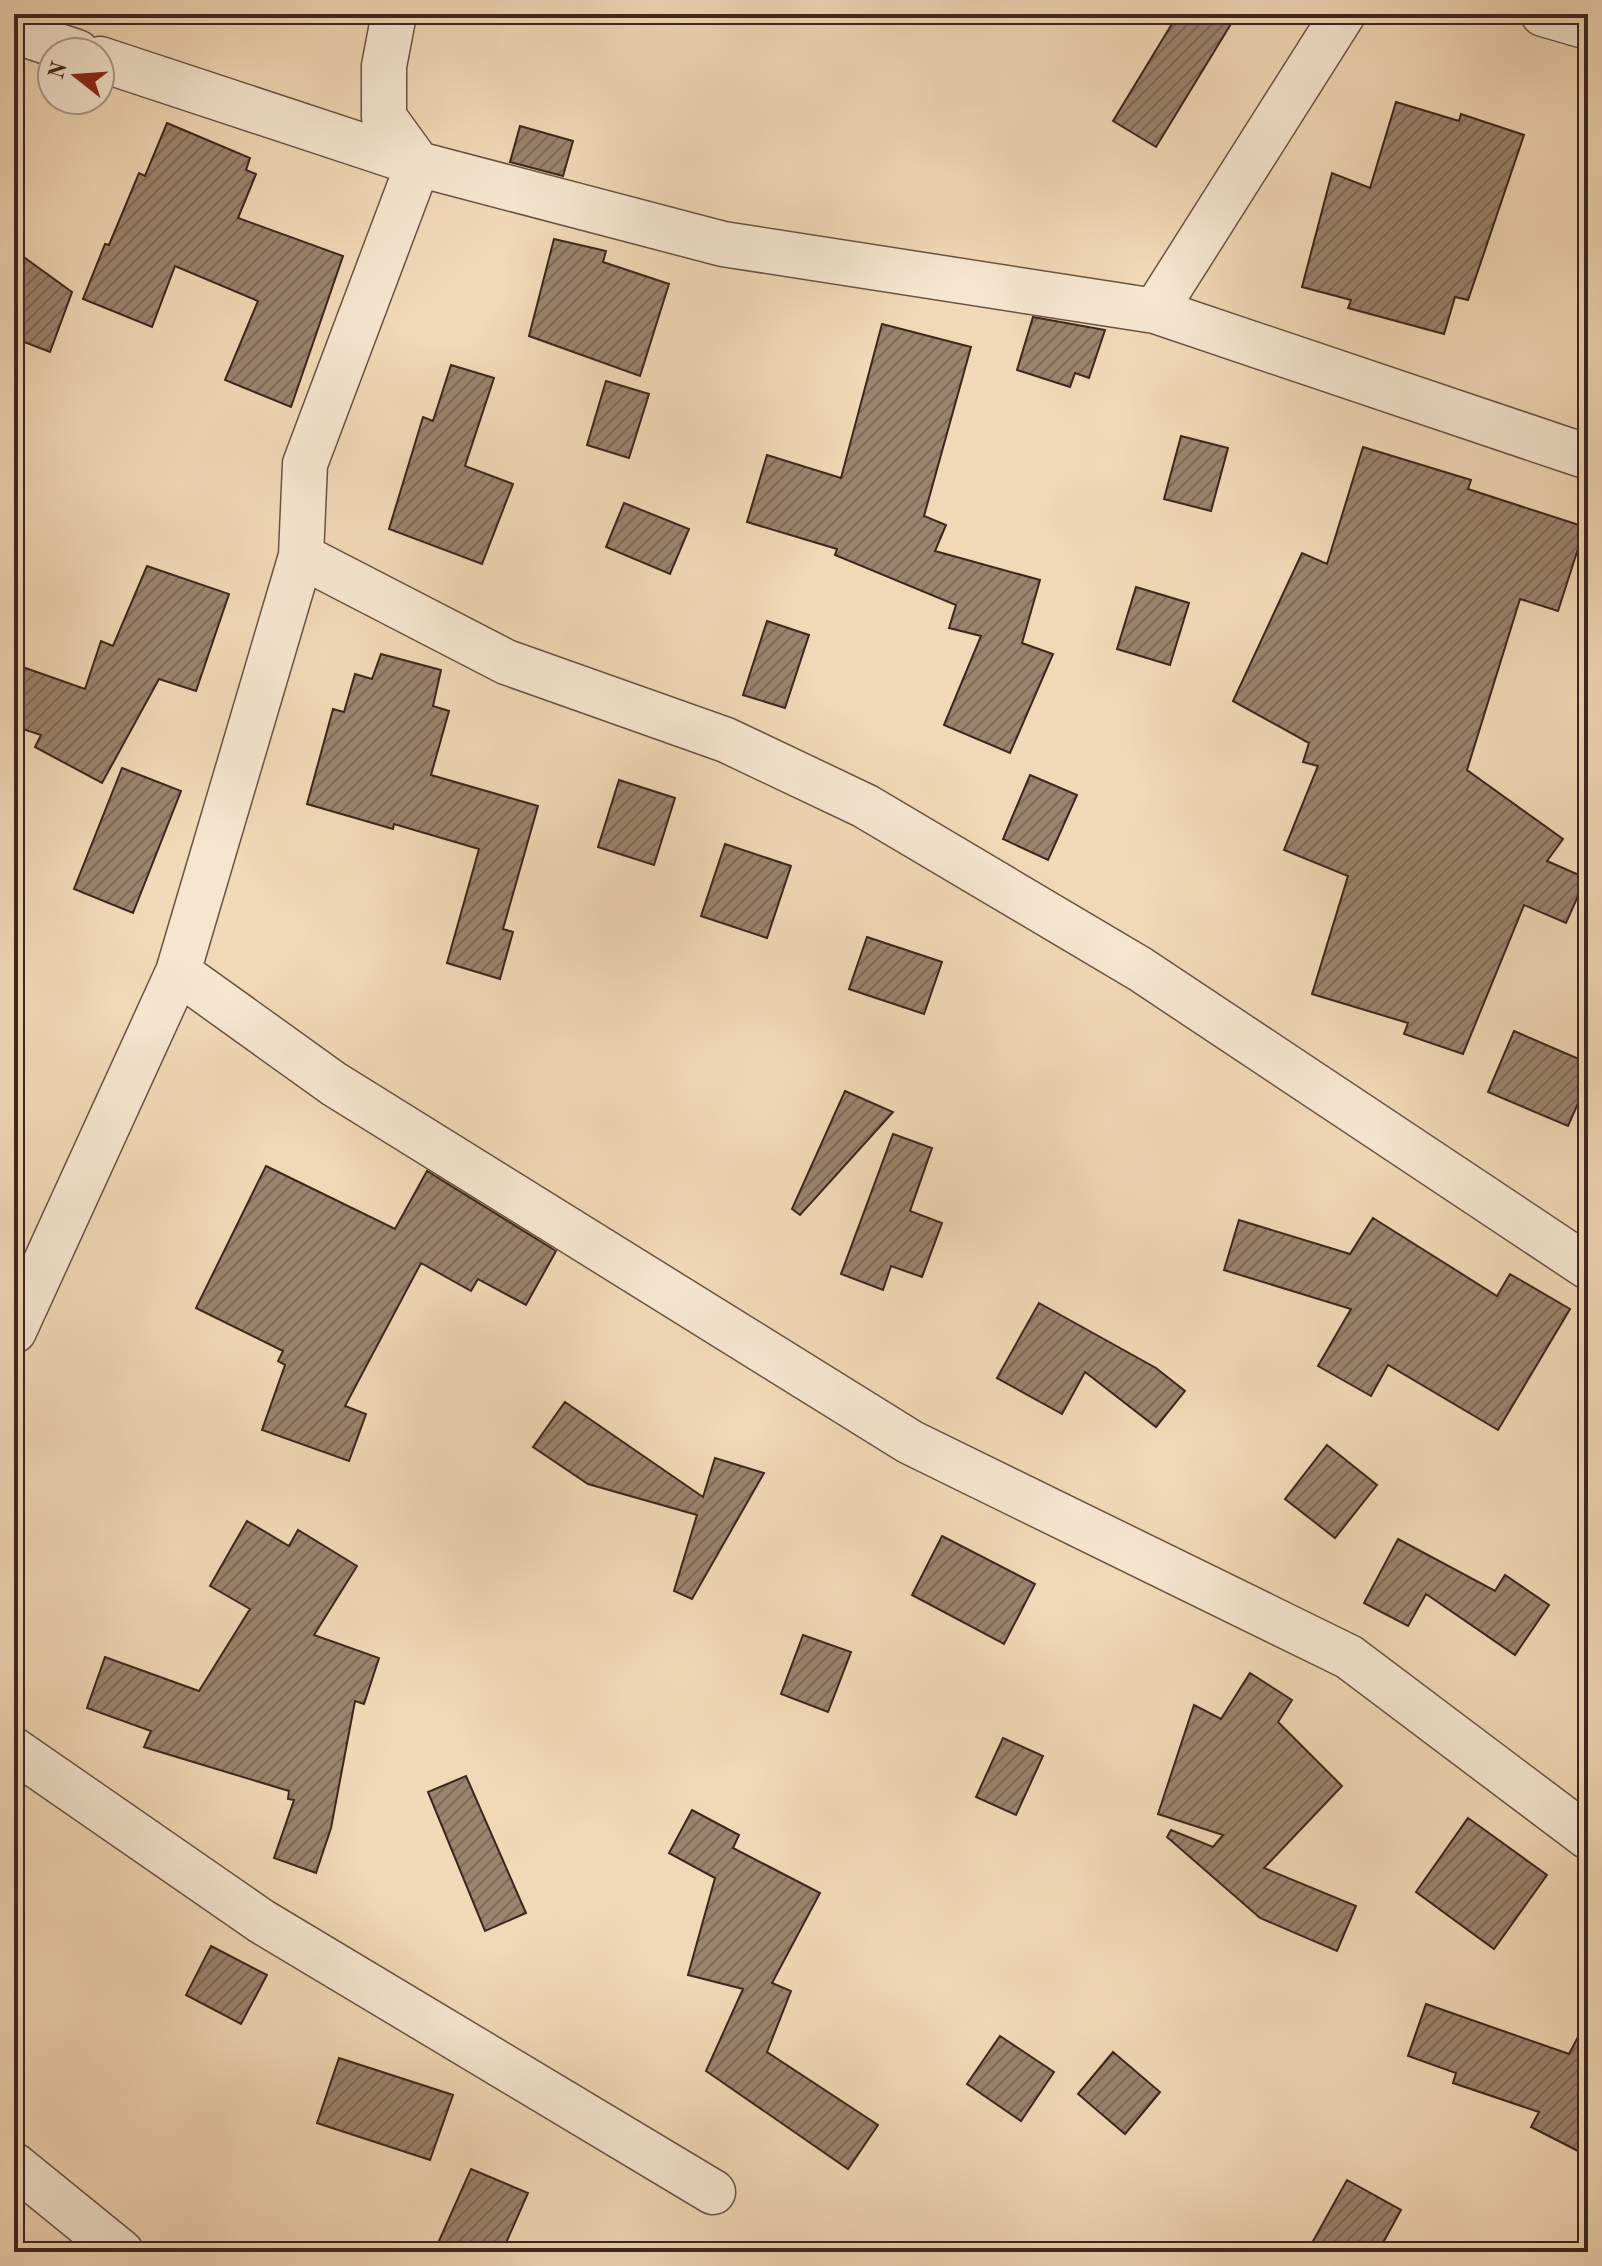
<svg xmlns="http://www.w3.org/2000/svg" width="1602" height="2266" viewBox="0 0 1602 2266" font-family="'Old Standard TT',serif">
<defs>
<pattern id="building-hatch" width="6" height="6" patternUnits="userSpaceOnUse" patternTransform="scale(2)"><rect width="6" height="6" fill="#9b836d"/><path d="M-1 1l2-2M0 6l6-6M5 7l2-2" fill="none" stroke="#806b59"/></pattern>
</defs>
<rect width="100%" height="100%" fill="#f1d8b6"/>
<filter id="stains"><feTurbulence type="fractalNoise" baseFrequency=".0025" numOctaves="4"/><feColorMatrix values="0 0 0 0 .2 0 0 0 0 .09 0 0 0 0 .02 0 0 0 .5 -.17"/></filter>
<radialGradient id="worn" r=".72"><stop offset=".6" stop-color="#630" stop-opacity="0"/><stop offset="1" stop-color="#630" stop-opacity=".3"/></radialGradient>
<!-- building -->
<path fill="url(#building-hatch)" stroke="#3d261d" stroke-width="2" d="M 1178,14 L 1237,14 L 1156,147 L 1113,121 Z
M 1396,102 L 1459,121 L 1461,114 L 1524,135 L 1468,300 L 1455,297 L 1444,334 L 1348,308 L 1351,300 L 1302,287 L 1332,173 L 1370,188 Z
M 167,123 L 250,158 L 246,170 L 256,174 L 238,218 L 343,256 L 291,407 L 225,380 L 258,301 L 175,266 L 152,327 L 83,299 L 105,244 L 109,245 L 139,173 L 145,176 Z
M 520,126 L 573,141 L 563,176 L 510,162 Z
M 554,239 L 606,251 L 603,262 L 669,284 L 640,376 L 529,336 Z
M 14,250 L 72,292 L 50,352 L 14,338 Z
M 1033,317 L 1105,330 L 1089,378 L 1075,373 L 1070,387 L 1017,370 Z
M 882,324 L 971,347 L 924,516 L 946,525 L 935,551 L 1040,580 L 1022,643 L 1053,654 L 1010,753 L 944,725 L 981,636 L 949,628 L 956,605 L 835,555 L 837,549 L 747,522 L 767,455 L 841,478 Z
M 451,365 L 494,378 L 465,466 L 513,484 L 482,564 L 389,529 L 423,417 L 433,421 Z
M 606,381 L 649,394 L 629,458 L 587,445 Z
M 1181,436 L 1228,448 L 1211,511 L 1164,499 Z
M 1363,447 L 1471,480 L 1468,489 L 1585,527 L 1558,611 L 1520,599 L 1467,770 L 1563,839 L 1547,861 L 1586,878 L 1566,923 L 1524,905 L 1463,1054 L 1404,1034 L 1408,1023 L 1312,994 L 1348,876 L 1284,850 L 1318,766 L 1303,762 L 1309,743 L 1233,701 L 1302,553 L 1327,564 Z
M 624,503 L 689,529 L 670,574 L 606,547 Z
M 147,566 L 229,594 L 196,691 L 159,679 L 102,783 L 35,747 L 41,735 L 14,726 L 14,664 L 85,689 L 101,641 L 113,646 Z
M 1136,587 L 1189,603 L 1170,665 L 1117,649 Z
M 767,621 L 809,635 L 785,708 L 743,695 Z
M 381,654 L 441,670 L 433,706 L 449,711 L 431,775 L 538,806 L 503,929 L 513,932 L 500,979 L 447,963 L 479,849 L 394,824 L 393,829 L 307,804 L 333,709 L 344,712 L 355,674 L 372,679 Z
M 122,768 L 181,791 L 133,913 L 74,889 Z
M 1030,775 L 1077,795 L 1048,860 L 1003,839 Z
M 619,780 L 675,798 L 654,865 L 598,847 Z
M 725,844 L 791,866 L 767,938 L 701,916 Z
M 867,937 L 942,962 L 924,1014 L 849,989 Z
M 1514,1031 L 1588,1063 L 1588,1081 L 1568,1126 L 1488,1092 Z
M 845,1091 L 893,1112 L 800,1215 L 792,1209 Z
M 893,1134 L 932,1148 L 910,1211 L 942,1223 L 922,1277 L 891,1266 L 883,1290 L 841,1274 Z
M 266,1166 L 395,1229 L 427,1171 L 556,1251 L 526,1305 L 478,1279 L 471,1291 L 421,1263 L 345,1406 L 366,1414 L 349,1461 L 262,1430 L 285,1365 L 278,1361 L 283,1351 L 196,1308 Z
M 1373,1218 L 1497,1296 L 1510,1274 L 1570,1309 L 1498,1430 L 1388,1365 L 1371,1396 L 1318,1366 L 1351,1309 L 1224,1270 L 1239,1220 L 1350,1254 Z
M 1039,1303 L 1156,1368 L 1185,1391 L 1156,1427 L 1085,1372 L 1062,1414 L 997,1378 Z
M 565,1402 L 703,1497 L 715,1458 L 764,1473 L 692,1599 L 674,1591 L 697,1515 L 588,1484 L 533,1447 Z
M 1327,1445 L 1377,1485 L 1335,1538 L 1285,1499 Z
M 247,1521 L 289,1546 L 298,1530 L 357,1566 L 314,1635 L 379,1658 L 364,1704 L 355,1701 L 331,1828 L 316,1873 L 274,1858 L 294,1800 L 288,1799 L 289,1791 L 144,1747 L 151,1731 L 87,1708 L 105,1657 L 199,1691 L 250,1609 L 210,1586 Z
M 942,1536 L 1035,1584 L 1004,1644 L 912,1595 Z
M 1398,1539 L 1495,1591 L 1505,1575 L 1549,1605 L 1515,1655 L 1426,1594 L 1408,1626 L 1364,1603 Z
M 803,1635 L 851,1652 L 828,1712 L 781,1694 Z
M 1250,1673 L 1292,1700 L 1278,1722 L 1342,1786 L 1264,1868 L 1356,1906 L 1337,1951 L 1260,1918 L 1167,1837 L 1171,1830 L 1213,1847 L 1223,1835 L 1158,1814 L 1194,1705 L 1221,1719 Z
M 1003,1738 L 1043,1756 L 1016,1815 L 976,1797 Z
M 466,1776 L 526,1913 L 485,1931 L 428,1792 Z
M 692,1810 L 739,1835 L 733,1848 L 820,1893 L 772,1983 L 791,1991 L 767,2052 L 878,2125 L 848,2169 L 706,2071 L 743,1989 L 688,1975 L 715,1878 L 669,1853 Z
M 1468,1818 L 1547,1875 L 1494,1949 L 1416,1892 Z
M 211,1946 L 267,1975 L 241,2024 L 186,1995 Z
M 1426,2004 L 1569,2054 L 1588,2018 L 1588,2156 L 1531,2127 L 1539,2112 L 1453,2083 L 1456,2073 L 1408,2056 Z
M 1000,2036 L 1054,2072 L 1021,2121 L 967,2084 Z
M 1113,2052 L 1160,2092 L 1125,2134 L 1078,2094 Z
M 339,2058 L 453,2095 L 430,2160 L 317,2123 Z
M 471,2169 L 528,2193 L 502,2252 L 434,2252 Z
M 1347,2180 L 1401,2210 L 1378,2252 L 1307,2252 Z"/>
<g fill="none" stroke-linecap="round" stroke-linejoin="round">
<!-- minor casing -->
<g stroke="#6a5243" stroke-width="47">
<path id="minor" d="M 1543,14 L 1588,27
M 14,31 L 77,52
M 100,59 L 418,164 L 723,244 L 1155,311 L 1588,457
M 1155,311 L 1343,14
M 301,556 L 506,662 L 726,740 L 865,806 L 1140,969 L 1588,1267
M 178,972 L 334,1084 L 910,1442 L 1349,1657 L 1588,1837
M 14,1331 L 178,972 L 301,556 L 305,464 L 418,164 L 384,117 L 384,66 L 394,14
M 14,1750 L 261,1921 L 713,2192
M 14,2165 L 121,2252"/>
</g>
<!-- minor -->
<use href="#minor" stroke="#f6e6d0" stroke-width="44"/>
</g>
<!-- margin -->
<rect width="1602" height="2266" fill="none" stroke="#f1d8b6" stroke-width="48"/>
<rect x="16" y="16" width="1570" height="2234" fill="none" stroke="#3d261d" stroke-width="4"/>
<rect x="24" y="24" width="1554" height="2218" fill="none" stroke="#3d261d" stroke-width="2"/>
<!-- north arrow -->
<g transform="translate(76 76) rotate(287)"><circle r="38" fill="#f6e6d0" stroke="#ac9988" stroke-width="2"/>
<path d="M0-6L14 30L0 20L-14 30Z" fill="#8f2418"/>
<text y="-12" font-size="22" font-weight="bold" text-anchor="middle" fill="#3d261d">N</text>
</g>
<rect width="100%" height="100%" filter="url(#stains)"/>
<rect width="100%" height="100%" fill="url(#worn)"/>
</svg>
